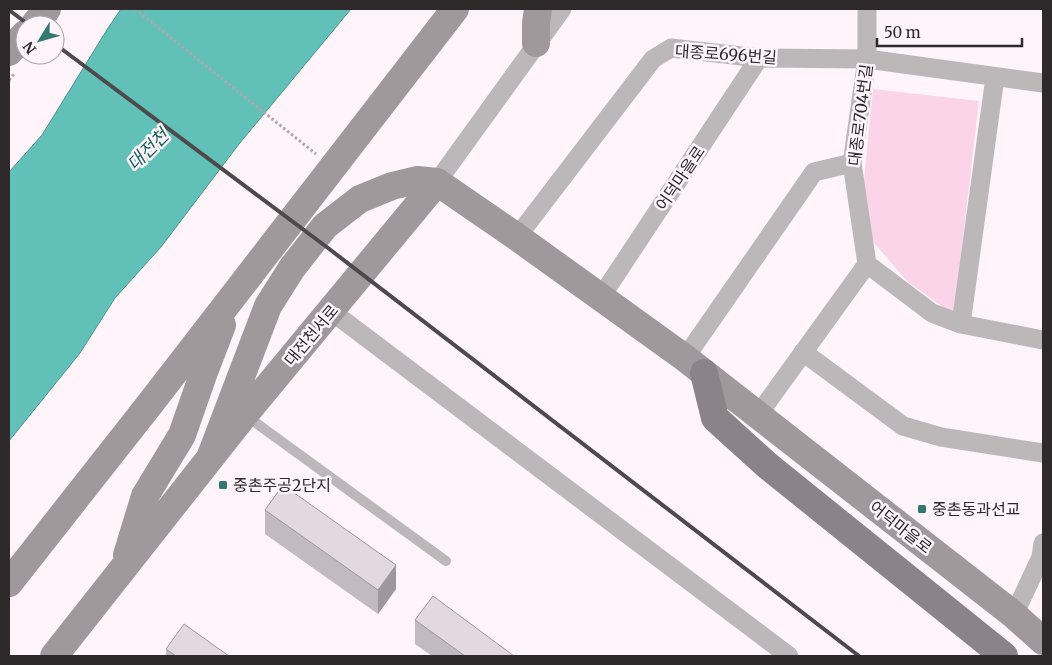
<svg xmlns="http://www.w3.org/2000/svg" width="1052" height="665" viewBox="0 0 1052 665" font-family="Merriweather,'Noto Sans KR',serif">
<rect width="100%" height="100%" fill="#fef4f9"/>
<!-- green -->
<path fill="#fbd4e9" d="M 873,89 L 979,101 L 954,315 L 907,281 L 870,238 L 864,180 Z"/>
<!-- water -->
<path fill="#61c0b7" stroke="#52938d" d="M 121,9 L 351,9 L 239,144 L 161,247 L 115,298 L 80,353 L 9,441 L 9,172 L 42,135 L 108,28 Z"/>
<g fill="none" stroke-linecap="round" stroke-linejoin="round">
<!-- path -->
<path stroke="#aea6aa" stroke-width="3" stroke-dasharray="2.5 2.5" stroke-linecap="butt" d="M 135,9 L 316,154
M 9,80 L 14,74"/>
<!-- lane -->
<path stroke="#bcb8ba" stroke-width="10" d="M 245,415 L 446,561"/>
<!-- street -->
<path stroke="#bcb8ba" stroke-width="19" d="M 867,9 L 867,59 L 852,163 L 867,264 L 932,313 L 961,324 L 1043,340
M 437,182 L 562,9
M 517,237 L 653,59 L 671,48 L 759,58 L 867,59 L 1043,83
M 601,297 L 759,58
M 331,311 L 789,656
M 961,324 L 995,77
M 803,352 L 903,426 L 941,437 L 1043,453
M 685,358 L 814,172 L 852,163
M 758,415 L 867,264
M 1014,615 L 1041,557 L 1043,543"/>
<!-- secondary -->
<path stroke="#9f999c" stroke-width="28" d="M 34,25 L 47,9
M 536,43 L 536,23 L 538,9
M 9,52 L 25,34
M 210,458 L 268,306 L 292,268 L 325,226 L 360,199 L 392,186 L 417,180 L 437,182 L 517,237 L 685,358 L 1014,615 L 1043,641
M 127,555 L 145,496 L 182,435 L 204,372 L 222,325
M 9,583 L 153,400 L 455,9
M 54,656 L 245,414 L 437,182"/>
<!-- primary -->
<path stroke="#8a8387" stroke-width="28" d="M 704,373 L 715,418 L 768,466 L 1004,656"/>
<!-- rail -->
<path stroke="#4e494b" stroke-width="4" d="M 9,10 L 29,25
M 55,44 L 328,248 L 859,656"/>
</g>
<!-- wall -->
<path fill="#c2babe" d="M 265,510 L 396,589 L 378,614 L 265,534 Z
M 415,620 L 514,656 L 432,656 L 415,644 Z
M 166,649 L 229,656 L 166,656 Z"/>
<!-- shaded-wall -->
<path fill="#9e979b" d="M 396,565 L 396,589 L 378,614 L 378,590 Z"/>
<!-- building -->
<path fill="#e2d8dd" stroke="#9e979b" d="M 283,485 L 396,565 L 378,590 L 265,510 Z
M 433,596 L 514,656 L 465,656 L 415,620 Z
M 184,624 L 229,656 L 176,656 L 166,649 Z"/>
<!-- markers -->
<g fill="#317972" stroke="#fef4f9" stroke-width="2">
<rect x="218" y="480" width="10" height="10" rx="2.5"/>
<rect x="917" y="504" width="10" height="10" rx="2.5"/>
</g>
<g text-anchor="middle" stroke-width="5" stroke-linejoin="round" paint-order="stroke">
<!-- street labels -->
<g font-size="16" fill="#2e2a2c" stroke="#fef4f9">
<text transform="translate(726 54) rotate(4)" y="6">대종로696번길</text>
<text transform="translate(860 115) rotate(-83)" y="6">대종로704번길</text>
<text transform="translate(680 178) rotate(-56)" y="6">어덕마을로</text>
<text transform="translate(311 335) rotate(-50)" y="6">대전천서로</text>
<text transform="translate(901 527) rotate(38)" y="6">어덕마을로</text>
</g>
<!-- poi labels -->
<g font-size="16" fill="#2e2a2c" stroke="#fef4f9" text-anchor="start">
<text x="233" y="491">중촌주공2단지</text>
<text x="932" y="515">중촌동과선교</text>
</g>
<!-- water labels -->
<g font-size="18" font-style="italic" fill="#13635d" stroke="#fef4f9">
<text transform="translate(148 150) rotate(-45)" y="6">대전천</text>
</g>
</g>
<!-- border -->
<rect width="1052" height="665" fill="none" stroke="#2e2a2c" stroke-width="20"/>
<!-- north arrow -->
<g transform="translate(40 40) rotate(233)"><circle r="24" fill="#fef4f9" stroke="#aba3a7"/>
<path d="M0-4L9 19L0 12L-9 19Z" fill="#317972"/>
<text y="-8" font-size="14" font-weight="bold" text-anchor="middle" fill="#2e2a2c">N</text>
</g>
<!-- scale -->
<path d="M877 38v8h145v-8" fill="none" stroke="#2e2a2c" stroke-width="2.5"/>
<text x="884" y="38" font-size="15" fill="#2e2a2c" stroke="#fef4f9" stroke-width="4" paint-order="stroke">50 m</text>
</svg>
